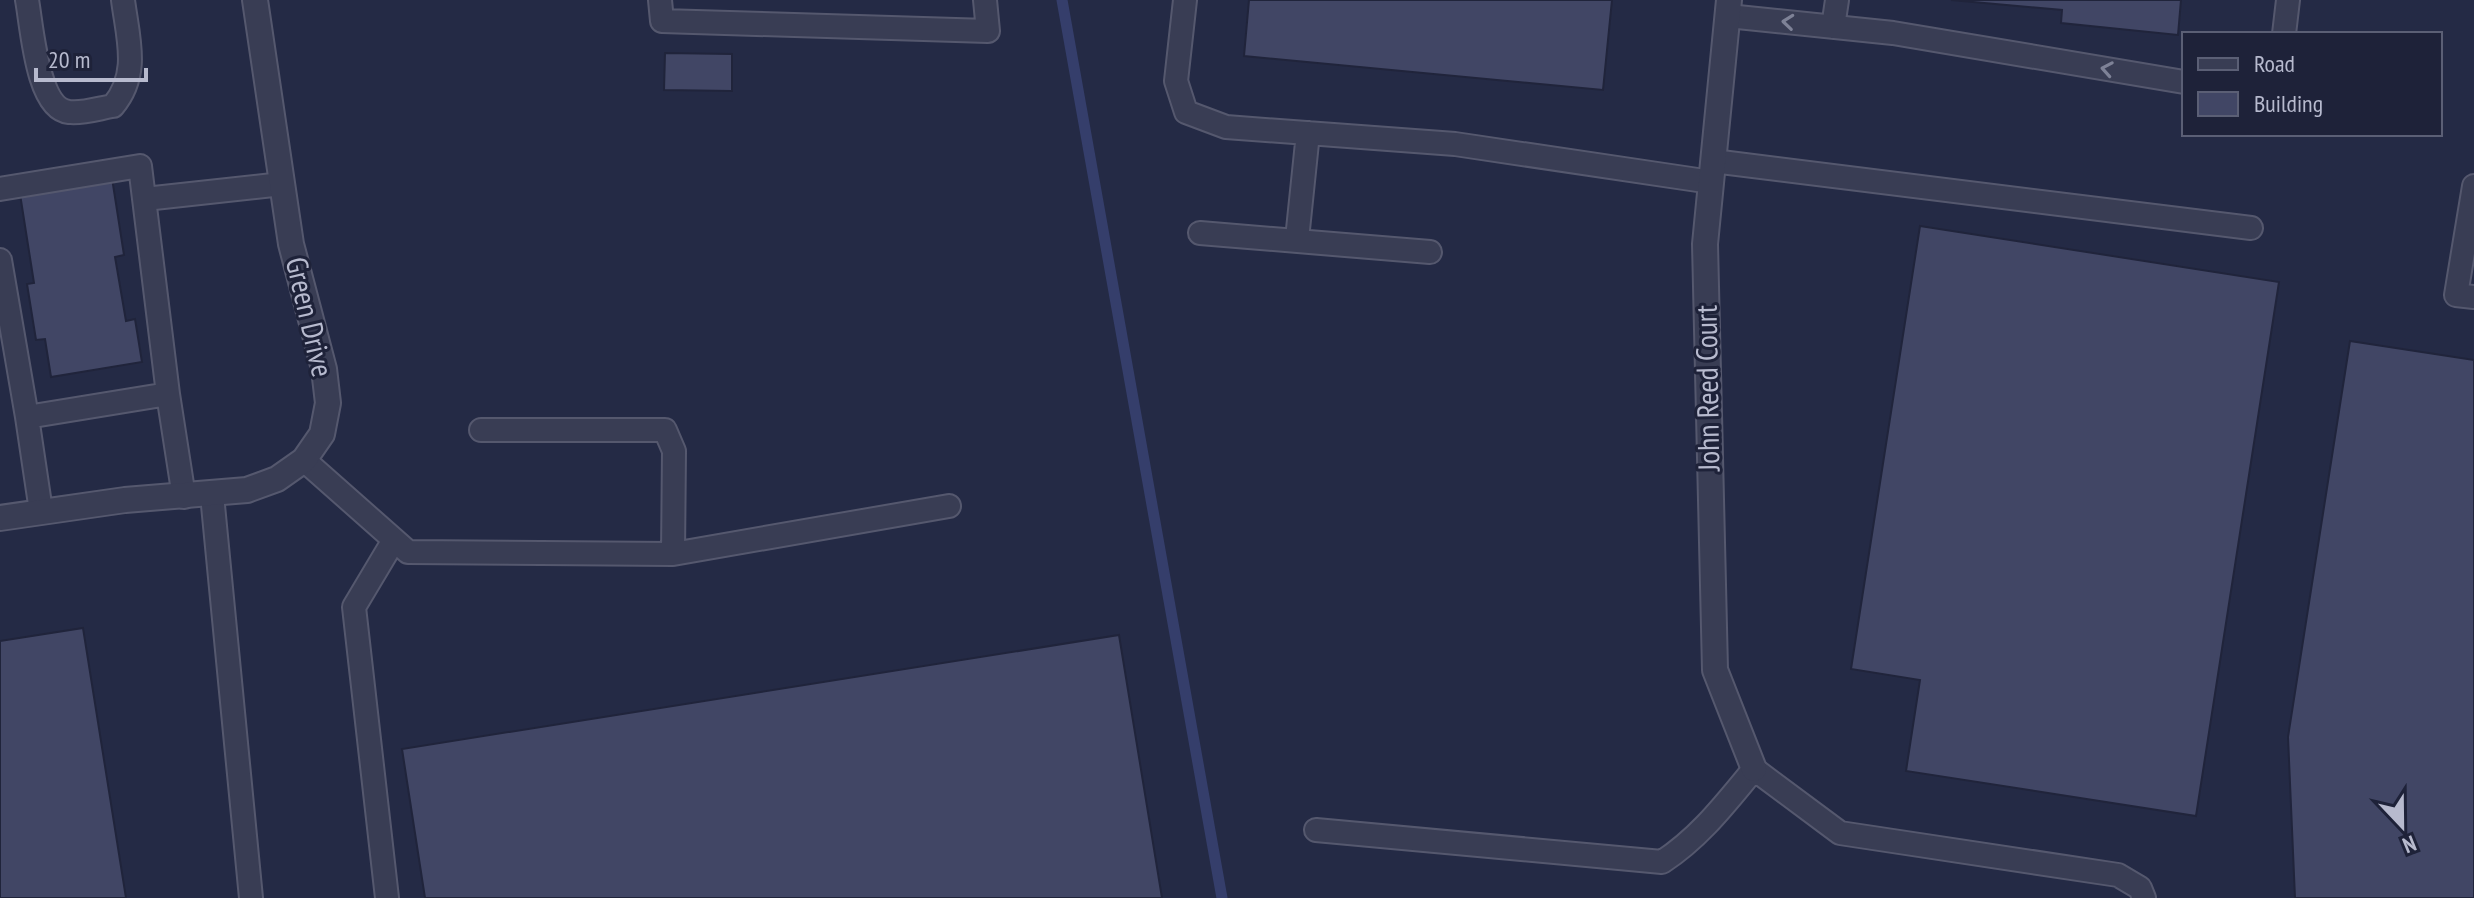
<svg xmlns="http://www.w3.org/2000/svg" width="2474" height="898" viewBox="0 0 2474 898" font-family="'PT Sans Narrow',sans-serif">
<rect width="100%" height="100%" fill="#242a45"/>
<g fill="none" stroke-linecap="round" stroke-linejoin="round">
<!-- stream -->
<path stroke="#353e6b" stroke-width="11" d="M 1062,0 L 1222,898"/>
</g>
<!-- building -->
<path fill="#414665" stroke="#20243b" stroke-width="2" d="M 1249,0 L 1612,0 L 1603,90 L 1244,56 Z
M 1951,0 L 2181,0 L 2178,35 L 2061,23 L 2062,10 Z
M 665,53 L 732,54 L 732,91 L 664,90 Z
M 112,178 L 124,255 L 115,257 L 126,321 L 135,319 L 142,362 L 51,377 L 45,339 L 36,340 L 27,284 L 34,283 L 20,194 Z
M 1920,226 L 2279,282 L 2196,816 L 1906,771 L 1920,680 L 1851,669 Z
M 2350,341 L 2474,360 L 2474,898 L 2295,898 L 2288,737 Z
M 83,628 L 126,898 L 0,898 L 0,641 Z
M 1119,635 L 1162,898 L 425,898 L 402,749 Z"/>
<g fill="none" stroke-linecap="round" stroke-linejoin="round">
<!-- lane casing -->
<g stroke="#55586e" stroke-width="26">
<path id="lane" d="M 27,0 C 32,27 37,109 69,112 C 82,114 100,108 113,106 C 140,74 128,39 123,0
M 660,0 L 662,21 L 988,31 L 985,0
M 1185,0 L 1176,81 L 1186,112 L 1226,127 L 1455,144 L 1711,182
M 1728,16 L 1893,33 L 2184,82
M 1833,27 L 1837,0
M 2284,34 L 2288,0
M 1713,161 L 2251,228
M 2474,186 L 2456,295 L 2474,297
M 0,189 L 140,166 L 168,394 L 27,417 L 0,260
M 145,199 L 282,184
M 1200,233 L 1430,252
M 1297,239 L 1308,133
M 168,394 L 184,497
M 27,417 L 41,511
M 481,430 L 665,430 L 674,451 L 673,554
M 304,460 L 408,552 L 673,554 L 949,506
M 212,495 L 251,898
M 1316,830 L 1662,862 C 1700,837 1725,804 1754,769 L 1840,833 L 2118,875 L 2140,888 L 2144,898
M 387,898 L 354,607 L 394,540"/>
</g>
<!-- street casing -->
<g stroke="#55586e" stroke-width="28">
<path id="street" d="M 1729,0 L 1705,244 L 1715,670 L 1754,769
M 0,518 L 125,500 L 247,490 L 277,479 L 304,460 L 322,434 L 328,403 L 324,369 L 291,244 L 255,0"/>
</g>
<!-- lane -->
<use href="#lane" stroke="#393d54" stroke-width="22"/>
<!-- street -->
<use href="#street" stroke="#393d54" stroke-width="24"/>
</g>
<!-- one-way arrows -->
<defs><path id="oneway-chevron" d="M-2-3.5L2.5 0L-2 3.5" fill="none" stroke-width="1.6" stroke-linecap="round" stroke-linejoin="round" transform="scale(2)"/></defs>
<g stroke="#7e8297">
<use href="#oneway-chevron" transform="translate(1788 22) rotate(-174)"/>
<use href="#oneway-chevron" transform="translate(2107 69) rotate(-170)"/>
</g>
<g text-anchor="middle" stroke-width="6" stroke-linejoin="round" paint-order="stroke">
<!-- street labels -->
<g font-size="30" fill="#b7bace" stroke="#1e2239">
<text transform="translate(309 317) rotate(77)" y="10">Green Drive</text>
<text transform="translate(1708 388) rotate(-91)" y="10">John Reed Court</text>
</g>
</g>
<!-- legend -->
<rect x="2182" y="32" width="260" height="104" fill="#1e2239" stroke="#5b5f75" stroke-width="2"/>
<rect x="2198" y="58" width="40" height="12" fill="#393d54" stroke="#5b5f75" stroke-width="2"/>
<text x="2254" y="72" font-size="24" fill="#b7bace">Road</text>
<rect x="2198" y="92" width="40" height="24" fill="#414665" stroke="#5b5f75" stroke-width="2"/>
<text x="2254" y="112" font-size="24" fill="#b7bace">Building</text>
<!-- north arrow -->
<g transform="translate(2402 826) rotate(158)" stroke="#1e2239" stroke-width="6" paint-order="stroke">
<path d="M0-6L14 30L0 20L-14 30Z" fill="#b7bace"/>
<text y="-12" font-size="22" font-weight="bold" text-anchor="middle" fill="#b7bace">N</text>
</g>
<!-- scale -->
<path d="M36 68v12h110v-12" fill="none" stroke="#b7bace" stroke-width="4"/>
<text x="48" y="68" font-size="24" fill="#b7bace" stroke="#1e2239" stroke-width="6" paint-order="stroke">20 m</text>
</svg>
